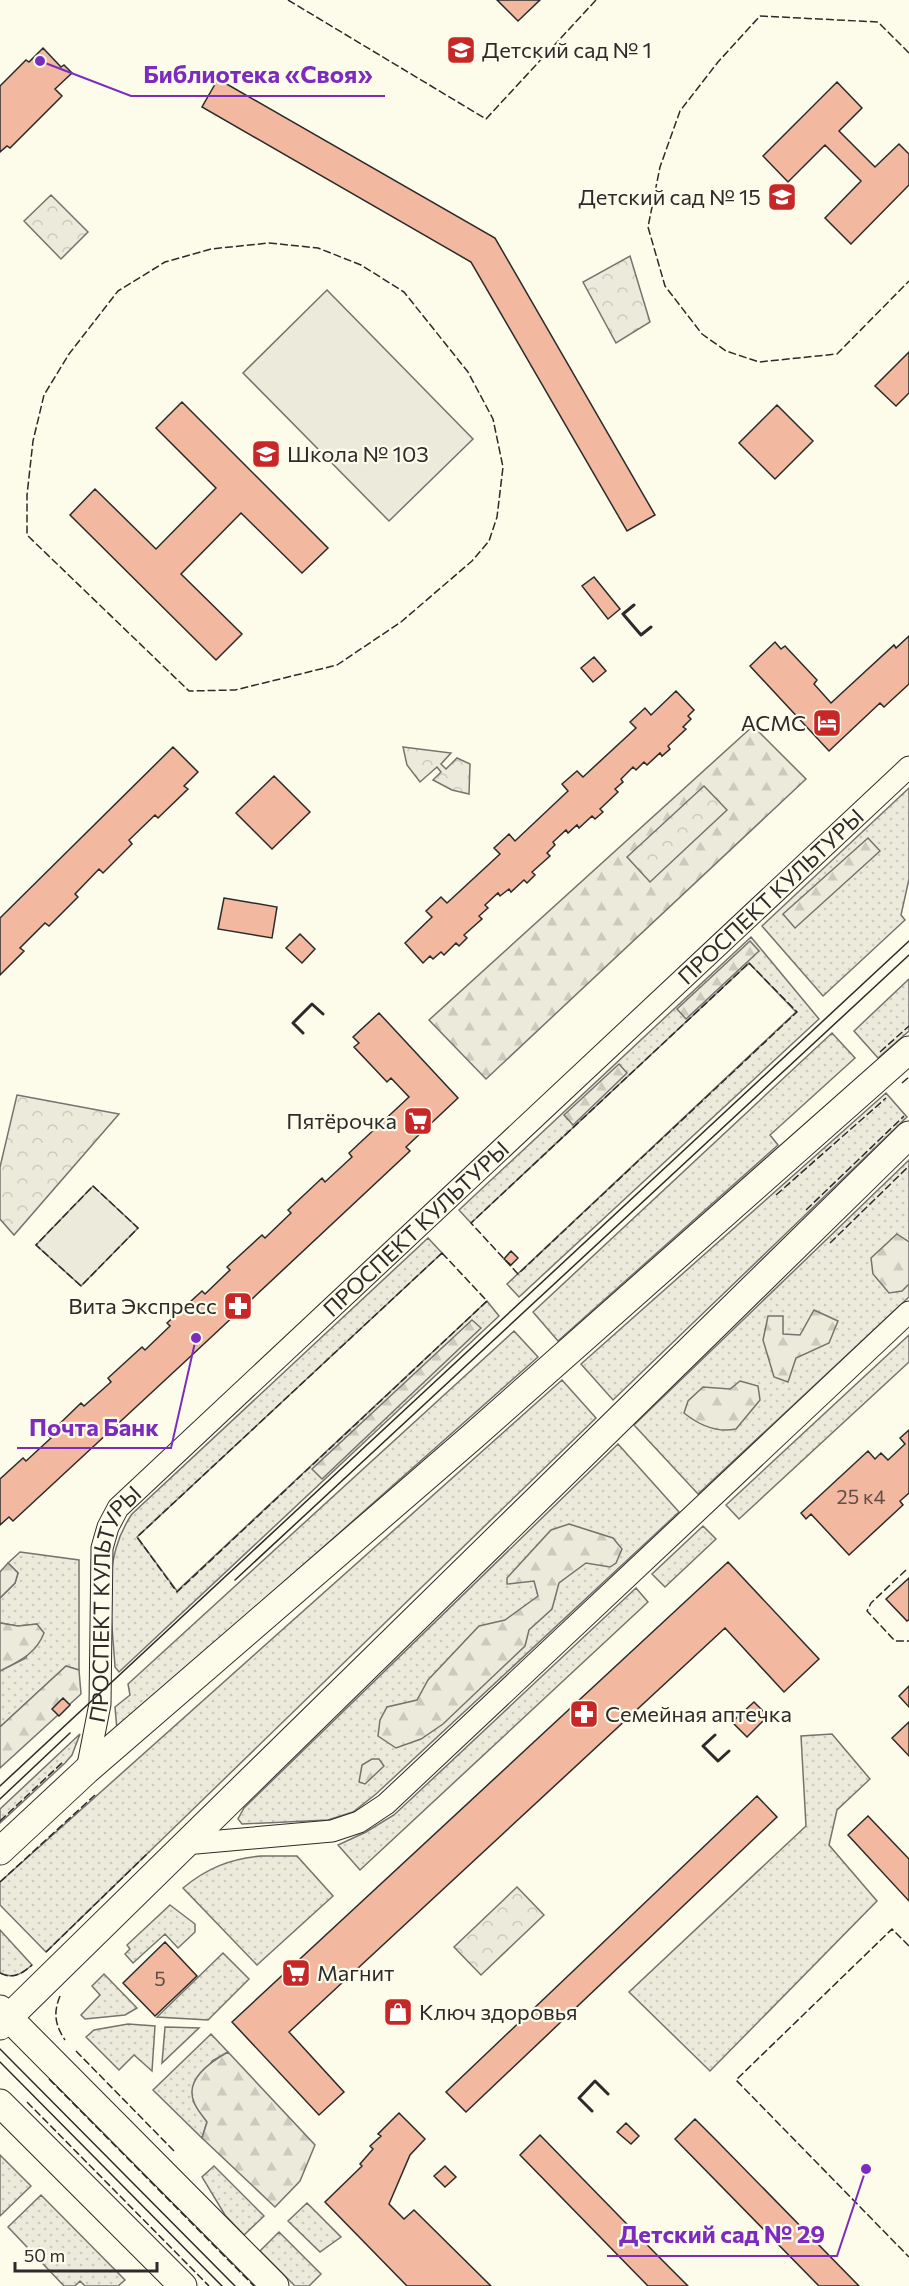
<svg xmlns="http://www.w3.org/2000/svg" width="909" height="2286" viewBox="0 0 909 2286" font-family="Commissioner,sans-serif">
<defs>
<pattern id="grass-dots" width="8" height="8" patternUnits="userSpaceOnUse" patternTransform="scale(1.5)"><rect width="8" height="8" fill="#ecebdb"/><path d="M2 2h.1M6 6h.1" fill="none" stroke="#cbcabc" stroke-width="1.8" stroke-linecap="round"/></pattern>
<pattern id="forest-firs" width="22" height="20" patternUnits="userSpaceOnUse" patternTransform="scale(1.5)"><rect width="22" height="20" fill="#ecebdb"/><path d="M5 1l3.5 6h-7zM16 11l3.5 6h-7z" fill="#cbcabc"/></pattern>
<pattern id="park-crowns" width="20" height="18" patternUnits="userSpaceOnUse" patternTransform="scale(1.5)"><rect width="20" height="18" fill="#ecebdb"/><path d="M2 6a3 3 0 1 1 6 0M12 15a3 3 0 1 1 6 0" fill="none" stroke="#cbcabc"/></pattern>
</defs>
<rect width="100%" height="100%" fill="#fdfbea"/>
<!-- grass -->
<path fill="url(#grass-dots)" stroke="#74746e" stroke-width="1.5" d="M 909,788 L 909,879 L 901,915 L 905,920 L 823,996 L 762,926 Z
M 751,937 L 819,1019 L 519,1297 L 507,1284 L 796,1012 L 749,963 L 471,1223 L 459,1210 Z
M 909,979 L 909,1031 L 878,1058 L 854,1031 Z
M 832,1033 L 855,1058 L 770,1135 L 778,1145 L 558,1341 L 533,1312 Z
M 886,1093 L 907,1117 L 613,1400 L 581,1364 Z
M 909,1160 L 909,1297 L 698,1494 L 634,1425 Z
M 428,1238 L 442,1253 L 137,1537 L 177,1591 L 487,1301 L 499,1316 L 119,1672 L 115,1667 C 112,1613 100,1561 132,1514 Z
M 514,1331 L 538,1357 L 117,1730 L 115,1707 L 130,1695 L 128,1684 Z
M 909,1335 L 909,1362 L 739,1519 L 726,1505 Z
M 562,1380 L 596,1418 L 46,1952 L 0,1905 L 0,1882 Z
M 618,1444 L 679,1512 L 376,1794 L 353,1812 L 328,1820 L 242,1824 L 238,1819 L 244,1808 Z
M 703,1526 L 716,1539 L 665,1587 L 652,1574 Z
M 20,1552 L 79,1560 L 79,1670 L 66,1666 L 0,1727 L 0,1671 L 26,1658 L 37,1624 L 18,1626 L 0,1623 L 0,1598 L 15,1583 L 18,1573 L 8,1563 Z
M 636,1588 L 648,1602 L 360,1870 L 338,1845 L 366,1832 L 394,1815 Z
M 80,1734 L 72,1755 L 65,1763 L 0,1823 L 0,1809 Z
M 832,1734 L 870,1779 L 837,1810 L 829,1845 L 877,1901 L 710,2071 L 629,1992 L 806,1826 L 801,1736 Z
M 261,1856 L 297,1856 L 333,1896 L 257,1965 L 183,1888 C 207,1868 230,1859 261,1856 Z
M 170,1905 L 195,1924 L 195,1932 L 178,1948 L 165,1934 L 133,1963 L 125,1954 L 130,1949 L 127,1945 Z
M 0,1930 L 32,1965 C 23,1973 13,1980 0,1973 Z
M 223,1953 L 249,1979 L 208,2020 L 157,2017 Z
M 104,1974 L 137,2008 L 125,2015 L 85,2019 L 81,2015 L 100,1995 L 92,1986 Z
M 128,2024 L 155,2026 L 152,2071 L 134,2055 L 119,2070 L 86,2037 L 94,2030 Z
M 165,2027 L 199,2028 L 162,2063 Z
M 211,2034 L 228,2052 L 212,2061 L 193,2101 L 207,2122 L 202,2138 L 153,2090 Z
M 0,2155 L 31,2186 L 0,2216 Z
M 214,2166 L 264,2216 L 244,2235 L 225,2215 L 202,2177 Z
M 41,2195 L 125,2280 L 118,2286 L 85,2286 L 80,2281 L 75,2286 L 64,2286 L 8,2227 Z
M 307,2203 L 341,2237 L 320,2252 L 288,2221 Z
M 279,2232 L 321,2274 L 309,2286 L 295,2286 L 260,2251 Z"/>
<!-- forest -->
<path fill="url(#forest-firs)" stroke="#74746e" stroke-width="1.5" d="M 753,726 L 806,779 L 486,1079 L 429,1020 Z
M 868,838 L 880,851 L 795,928 L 783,914 Z
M 750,941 L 759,951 L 686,1019 L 677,1009 Z
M 619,1064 L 627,1073 L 573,1125 L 564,1115 Z
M 897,1234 L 909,1242 L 909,1284 L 902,1291 L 889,1293 L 873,1274 L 871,1258 Z
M 814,1310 L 838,1321 L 829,1343 L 796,1358 L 788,1382 L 774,1377 L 763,1340 L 768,1316 L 783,1316 L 783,1334 L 800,1335 Z
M 472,1320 L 481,1328 L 322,1479 L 312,1469 Z
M 740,1381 L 758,1386 L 760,1400 L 736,1429 C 717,1433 699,1425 684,1413 L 688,1401 L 703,1387 L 730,1389 Z
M 569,1524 L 613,1538 L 622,1549 L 616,1563 L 610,1567 L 586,1563 L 559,1583 L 552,1609 L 529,1630 L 525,1646 L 443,1724 L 421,1739 L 396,1748 L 378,1736 L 380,1720 L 387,1707 L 417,1700 L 428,1680 L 479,1626 L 505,1620 L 538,1596 L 534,1581 L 507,1584 L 507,1578 L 551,1530 Z
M 8,1563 L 18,1573 L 15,1583 L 0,1598 L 0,1572 Z
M 0,1623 L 18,1626 L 37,1624 L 44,1633 C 36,1654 19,1661 0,1671 Z
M 66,1666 L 79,1670 L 81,1694 L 0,1768 L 0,1727 Z
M 372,1759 L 379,1759 L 384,1766 L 365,1784 L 359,1782 L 362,1765 Z
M 228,2052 L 315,2145 L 300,2181 L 275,2207 L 202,2138 L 207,2122 C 203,2116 196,2109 194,2102 C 184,2079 212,2061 228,2052 Z"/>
<!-- park -->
<path fill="url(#park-crowns)" stroke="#74746e" stroke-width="1.5" d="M 51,195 L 88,232 L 61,259 L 24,221 Z
M 630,256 L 650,322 L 616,343 L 583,282 Z
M 403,747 L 451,753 L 441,764 L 446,769 L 457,758 L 470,764 L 469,794 L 452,790 L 433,780 L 441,772 L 437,767 L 420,782 L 407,765 Z
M 704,786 L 727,810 L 650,882 L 627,857 Z
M 17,1095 L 119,1114 L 14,1235 L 0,1219 L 0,1167 Z
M 517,1887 L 544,1915 L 481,1975 L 454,1947 Z"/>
<!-- garden -->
<path fill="#ecebdb" stroke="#74746e" stroke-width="1.5" d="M 327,290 L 473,439 L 389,521 L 243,373 Z
M 93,1186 L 138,1228 L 81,1286 L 36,1245 Z"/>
<!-- building -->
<path fill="#f2b8a0" stroke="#2b2b2b" stroke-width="1.5" d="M 497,0 L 540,0 L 518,21 Z
M 43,48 L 61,67 L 64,65 L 72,73 L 55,89 L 62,96 L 10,148 L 7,146 L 0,152 L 0,86 L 26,60 L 29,62 Z
M 218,79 L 495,238 L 655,515 L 627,531 L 471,262 L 202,107 Z
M 837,82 L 862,108 L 839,131 L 875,167 L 899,144 L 909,154 L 909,185 L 851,244 L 825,218 L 861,181 L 825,145 L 788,182 L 763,156 Z
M 909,352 L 909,393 L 896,406 L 875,386 Z
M 182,402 L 328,548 L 302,573 L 241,513 L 181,574 L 242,634 L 216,660 L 70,515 L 95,489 L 156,549 L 216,488 L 156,428 Z
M 777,405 L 813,441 L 775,479 L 739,443 Z
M 594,577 L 620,609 L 608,619 L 582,586 Z
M 909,636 L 909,684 L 884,707 L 880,703 L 829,751 L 750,666 L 775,642 L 781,649 L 785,646 L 817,680 L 814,684 L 831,703 L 894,645 L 896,648 Z
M 594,657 L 606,671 L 593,682 L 581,668 Z
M 676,691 L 694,710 L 688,716 L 691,719 L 683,727 L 686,729 L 668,746 L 670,749 L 662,756 L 660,753 L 647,765 L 644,762 L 636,770 L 633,767 L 621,779 L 623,782 L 615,789 L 618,792 L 600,809 L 603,812 L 595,819 L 592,816 L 579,828 L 577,825 L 568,833 L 566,830 L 553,842 L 555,845 L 547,853 L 550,856 L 532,872 L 535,875 L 527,883 L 524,880 L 511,892 L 509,889 L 500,896 L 498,893 L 485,905 L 488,908 L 479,916 L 482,919 L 464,935 L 467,938 L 459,946 L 456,943 L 444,955 L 441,952 L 433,959 L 430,956 L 423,963 L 405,943 L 432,917 L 426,911 L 441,897 L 447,903 L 500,854 L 494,848 L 509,834 L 515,841 L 568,791 L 562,784 L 577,771 L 583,777 L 636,728 L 630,722 L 645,708 L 651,715 Z
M 173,747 L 198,772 L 184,786 L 188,789 L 158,818 L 155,815 L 129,840 L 132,844 L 103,873 L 99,869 L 75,894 L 78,897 L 49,926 L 45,923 L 20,948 L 24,951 L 0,975 L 0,918 Z
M 274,776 L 310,812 L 272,849 L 236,813 Z
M 224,898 L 277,907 L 272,938 L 218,929 Z
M 300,934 L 315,949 L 302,963 L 286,948 Z
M 379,1013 L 458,1098 L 406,1147 L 410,1151 L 191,1356 L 13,1521 L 9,1517 L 0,1525 L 0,1479 L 23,1458 L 26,1461 L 51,1438 L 48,1435 L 81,1403 L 84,1406 L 111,1382 L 108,1378 L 142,1347 L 145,1350 L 170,1326 L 167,1323 L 202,1291 L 205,1294 L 230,1270 L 227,1267 L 262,1235 L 265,1238 L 291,1213 L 288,1210 L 322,1178 L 325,1182 L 352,1157 L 349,1153 L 409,1097 L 391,1078 L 387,1082 L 354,1047 L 359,1043 L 353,1037 Z
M 511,1251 L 518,1258 L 511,1265 L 504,1259 Z
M 909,1430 L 909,1493 L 900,1501 L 903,1505 L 849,1555 L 811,1514 L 806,1519 L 801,1513 L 868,1451 L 875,1459 L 881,1453 L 888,1460 L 905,1444 L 900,1438 Z
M 728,1562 L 819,1659 L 784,1692 L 725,1628 L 289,2032 L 344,2092 L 319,2115 L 232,2022 Z
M 909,1578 L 909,1620 L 907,1621 L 886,1599 Z
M 909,1686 L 909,1707 L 899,1696 Z
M 63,1698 L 70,1705 L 59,1716 L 52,1709 Z
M 754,1702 L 768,1716 L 747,1737 L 732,1722 Z
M 909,1722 L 909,1756 L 892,1738 Z
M 757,1796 L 777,1817 L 466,2112 L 446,2092 Z
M 868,1816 L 909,1859 L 909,1901 L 848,1835 Z
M 165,1942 L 197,1976 L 155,2016 L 123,1983 Z
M392 2012a6 6 0 1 1 12 0a6 6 0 1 1-12 0Z
M 399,2113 L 425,2139 L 410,2155 L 389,2204 L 404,2219 L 414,2210 L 491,2286 L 407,2286 L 325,2202 L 362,2166 L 360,2164 L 373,2149 L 370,2146 L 381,2136 L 378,2134 Z
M 695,2119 L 718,2142 L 859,2286 L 819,2286 L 675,2139 Z
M 626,2123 L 639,2136 L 631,2144 L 617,2132 Z
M 540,2135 L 658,2256 L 688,2286 L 648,2286 L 520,2155 Z
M 445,2166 L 456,2177 L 445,2187 L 434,2176 Z"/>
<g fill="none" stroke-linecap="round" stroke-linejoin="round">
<!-- minor casing -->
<g stroke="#2b2b2b" stroke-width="23">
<g id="minor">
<path id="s1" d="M 87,1770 L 100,1704 L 102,1548 L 108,1527 L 118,1508 L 909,767"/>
<path d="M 185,1844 L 332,1831 L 359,1822 L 386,1804 L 909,1312"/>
</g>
</g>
<!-- major casing -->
<g stroke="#2b2b2b" stroke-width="29">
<path id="major" d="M 0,1851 L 87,1770 L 472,1437 L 909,1050
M 0,2009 L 275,2286
M 0,2026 L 909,1135
M 0,2103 L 183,2286"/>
</g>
<!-- minor -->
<use href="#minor" stroke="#fdfbea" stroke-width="21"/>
<!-- major -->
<use href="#major" stroke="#fdfbea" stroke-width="27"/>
<!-- tram -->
<path stroke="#2b2b2b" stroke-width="1.5" d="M 235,1580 L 909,955
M 0,1786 L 909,941
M 0,1799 L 70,1733
M 0,2049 L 235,2286
M 0,2062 L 222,2286"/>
<!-- fence -->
<path stroke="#2b2b2b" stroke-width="1.5" stroke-dasharray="8 3" stroke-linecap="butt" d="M 288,0 L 486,119 L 596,0
M 909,53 L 878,22 L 760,16 L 718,62 L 680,111 L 660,167 L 648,227 L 665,286 L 702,334 L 726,351 L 759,362 L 837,354 L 909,281
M 269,243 L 318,248 L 361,265 L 404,292 L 468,372 L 493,419 L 503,467 L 497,517 L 489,541 L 472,561 L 401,622 L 337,665 L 235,690 L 189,691 L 27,535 L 27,495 L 33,441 L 44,395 L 69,354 L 118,291 L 165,262 L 211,249 Z
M 749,963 L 797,1012 L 518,1274 L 471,1223 Z
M 880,1052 L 909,1026
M 902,1083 L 909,1077
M 93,1186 L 138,1228 L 81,1286 L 36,1245 Z
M 776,1195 L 886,1098
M 806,1210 L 904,1116
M 830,1243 L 909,1166
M 442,1253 L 487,1301 L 177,1592 L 137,1537 Z
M 906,1570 L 871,1603 L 867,1611 L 895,1641 L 909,1641
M 0,1821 L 64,1761
M 0,1882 L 95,1795
M 909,1946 L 892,1929 L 736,2080 L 909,2257
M 46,1952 L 149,1852
M 0,1973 C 13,1980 23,1973 32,1965
M 60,1996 C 53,2013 55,2025 65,2040
M 76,2051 L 176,2153
M 49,2079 L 254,2286
M 27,2102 L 209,2286"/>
<!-- wall -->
<path stroke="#2b2b2b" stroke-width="3" d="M 634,605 L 623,614 L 641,635 L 651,627
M 303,1033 L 293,1023 L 312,1004 L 323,1014
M 715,1735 L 703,1746 L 718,1761 L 729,1751
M 592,2111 L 579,2098 L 595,2081 L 608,2094"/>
</g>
<!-- icons -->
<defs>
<g id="school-square" transform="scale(1.5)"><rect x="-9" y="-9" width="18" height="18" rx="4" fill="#c62828" stroke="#fdfbea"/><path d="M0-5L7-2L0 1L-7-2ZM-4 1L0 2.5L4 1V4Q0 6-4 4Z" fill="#fff"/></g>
<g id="hotel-square" transform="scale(1.5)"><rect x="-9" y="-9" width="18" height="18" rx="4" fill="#c62828" stroke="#fdfbea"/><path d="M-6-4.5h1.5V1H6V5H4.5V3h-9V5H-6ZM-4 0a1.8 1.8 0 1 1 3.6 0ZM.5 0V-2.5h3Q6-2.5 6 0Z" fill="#fff"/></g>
<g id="supermarket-square" transform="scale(1.5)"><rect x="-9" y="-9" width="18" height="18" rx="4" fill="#c62828" stroke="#fdfbea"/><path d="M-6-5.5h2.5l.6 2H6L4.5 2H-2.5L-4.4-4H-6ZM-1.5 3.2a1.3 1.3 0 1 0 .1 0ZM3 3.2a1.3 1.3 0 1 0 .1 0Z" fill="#fff"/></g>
<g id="pharmacy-square" transform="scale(1.5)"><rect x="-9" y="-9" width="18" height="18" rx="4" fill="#c62828" stroke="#fdfbea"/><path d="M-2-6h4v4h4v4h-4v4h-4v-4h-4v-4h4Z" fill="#fff"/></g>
<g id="shop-square" transform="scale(1.5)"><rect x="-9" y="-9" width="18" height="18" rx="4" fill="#c62828" stroke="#fdfbea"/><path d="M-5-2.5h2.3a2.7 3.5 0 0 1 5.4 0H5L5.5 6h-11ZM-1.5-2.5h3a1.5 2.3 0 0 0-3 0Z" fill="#fff"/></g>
</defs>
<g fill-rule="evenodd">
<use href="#school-square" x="461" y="50"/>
<use href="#school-square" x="782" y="197"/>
<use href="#school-square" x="266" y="454"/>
<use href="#hotel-square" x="827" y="723"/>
<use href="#supermarket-square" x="418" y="1121"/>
<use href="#pharmacy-square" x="238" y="1306"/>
<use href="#pharmacy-square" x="584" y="1714"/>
<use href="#supermarket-square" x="296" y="1973"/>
<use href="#shop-square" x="398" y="2012"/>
</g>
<g text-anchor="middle" stroke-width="4.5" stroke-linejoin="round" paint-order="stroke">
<!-- number labels -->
<g font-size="20" fill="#5d4e48">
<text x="861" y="1504">25 к4</text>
<text x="160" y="1986">5</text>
</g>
<!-- poi labels -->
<g font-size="22" fill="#2b2b2b" stroke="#fdfbea" text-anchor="start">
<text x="482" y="58">Детский сад № 1</text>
<text x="761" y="205" text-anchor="end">Детский сад № 15</text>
<text x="287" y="462">Школа № 103</text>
<text x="806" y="731" text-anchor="end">АСМС</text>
<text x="397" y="1129" text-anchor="end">Пятёрочка</text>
<text x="217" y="1314" text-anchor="end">Вита Экспресс</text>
<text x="605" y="1722">Семейная аптечка</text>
<text x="317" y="1981">Магнит</text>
<text x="419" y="2020">Ключ здоровья</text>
</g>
<!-- street labels -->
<g font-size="22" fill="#2b2b2b" stroke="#fdfbea">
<text dy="8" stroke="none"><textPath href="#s1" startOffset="1161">ПРОСПЕКТ КУЛЬТУРЫ</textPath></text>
<text dy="8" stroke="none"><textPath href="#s1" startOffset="675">ПРОСПЕКТ КУЛЬТУРЫ</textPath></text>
<text dy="8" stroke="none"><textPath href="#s1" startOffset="171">ПРОСПЕКТ КУЛЬТУРЫ</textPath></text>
</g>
</g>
<!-- callouts -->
<path fill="none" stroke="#7b2cbf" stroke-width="2" d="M40 61L131 96H385M196 1338L171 1448H17M866 2169L837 2256H607"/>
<g fill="#7b2cbf" stroke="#fdfbea" stroke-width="2">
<circle cx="40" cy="61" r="6"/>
<circle cx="196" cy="1338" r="6"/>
<circle cx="866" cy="2169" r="6"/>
</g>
<g font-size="24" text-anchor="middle" font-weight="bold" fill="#7b2cbf" stroke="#fdfbea" stroke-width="4.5" stroke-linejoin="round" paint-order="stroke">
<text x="258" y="83">Библиотека «Своя»</text>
<text x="94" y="1436">Почта Банк</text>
<text x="722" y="2243">Детский сад № 29</text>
</g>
<!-- scale -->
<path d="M15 2262v9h142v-9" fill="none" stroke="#2b2b2b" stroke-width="3"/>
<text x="24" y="2262" font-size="18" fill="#2b2b2b" stroke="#fdfbea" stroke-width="4.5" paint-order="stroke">50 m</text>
</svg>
